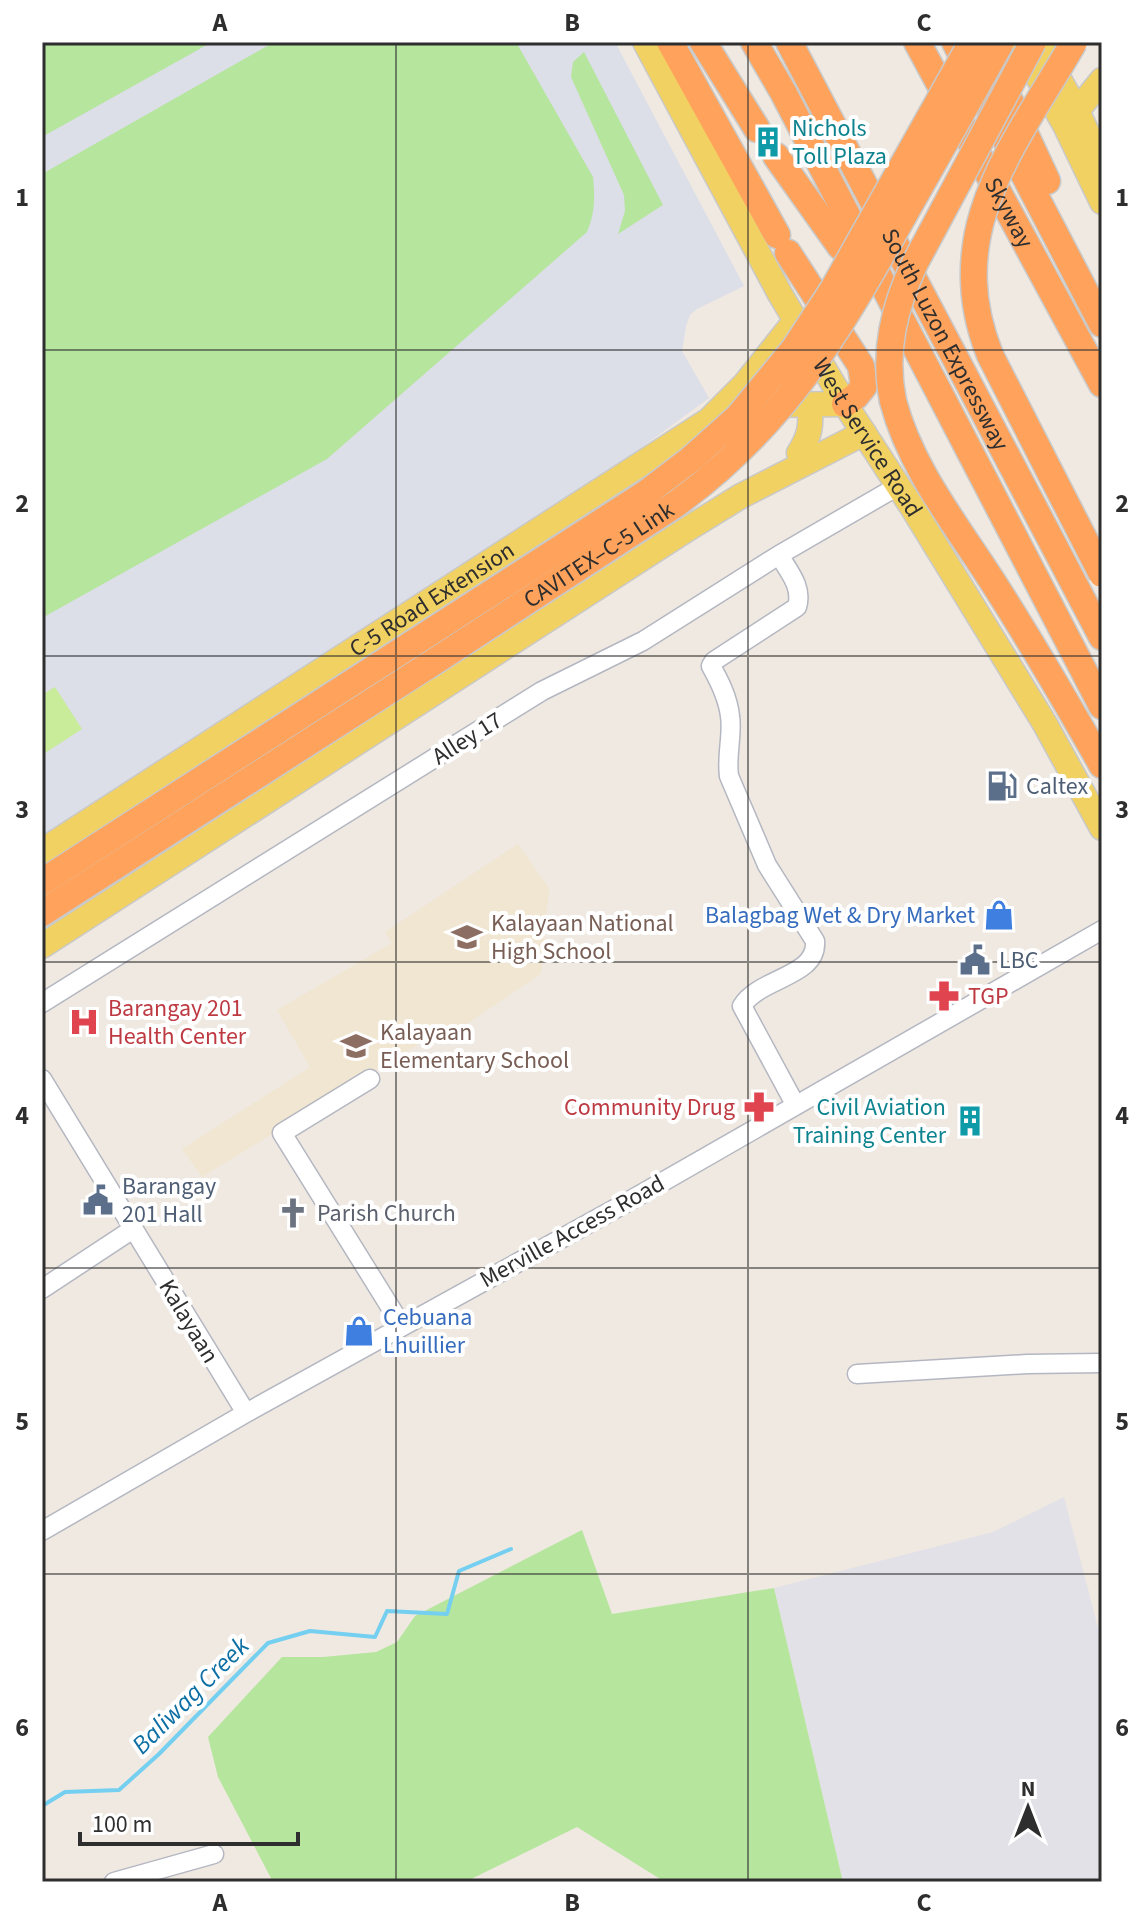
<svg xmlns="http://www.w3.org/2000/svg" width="1144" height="1924" viewBox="0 0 1144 1924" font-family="'Source Sans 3',sans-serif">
<rect width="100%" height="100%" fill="#efe9e1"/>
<!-- industrial -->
<path fill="#e3e1e8" d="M 1064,1497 L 1102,1643 L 1102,1882 L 843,1882 L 774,1588 L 993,1532 Z"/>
<!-- education -->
<path fill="#f0e6d1" d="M 518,844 L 549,888 L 541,974 L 452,1034 L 447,1027 L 202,1177 L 182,1149 L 310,1067 L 277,1010 L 392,943 L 385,932 Z"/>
<!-- airport -->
<path fill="#dcdee8" d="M 42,42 L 615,42 L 744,286 L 697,309 L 690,315 L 686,326 L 682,351 L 709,398 L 596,481 L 42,845 Z"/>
<!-- green -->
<path fill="#b6e59e" d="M 42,42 L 212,42 L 42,137 Z
M 274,42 L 516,42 L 593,177 C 595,198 595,213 587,232 L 327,459 L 42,618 L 42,174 Z
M 584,52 L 663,205 L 618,234 L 625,211 L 624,195 L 571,77 L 573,62 Z
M 582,1530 L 612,1614 L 774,1588 L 843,1882 L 665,1882 L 577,1827 L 465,1882 L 273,1882 L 218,1777 L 208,1737 L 282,1657 L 323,1657 L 376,1652 L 397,1642 L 415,1616 Z"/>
<!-- pitch -->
<path fill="#c9ec9a" d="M 55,687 L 82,729 L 42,755 L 42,695 Z"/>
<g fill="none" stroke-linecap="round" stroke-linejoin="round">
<!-- stream -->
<path stroke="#75cff0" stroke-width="4" d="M 42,1806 L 65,1792 L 119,1790 L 159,1754 L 268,1643 L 310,1631 L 375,1637 L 387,1611 L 447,1614 L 459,1571 L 511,1549"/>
<!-- minor casing -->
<g stroke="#b4b7c1" stroke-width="21">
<path id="minor" d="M 779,555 C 789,572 803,587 797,607 L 714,661 L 711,666 C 720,682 728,698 730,716 C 733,735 726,755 729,776 L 767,865 L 815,941 C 818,977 760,977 742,1006 L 795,1104
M 42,1003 L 542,691 L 643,641 L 779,555 L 898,486
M 42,1079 L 246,1413
M 370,1079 L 282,1133 L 402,1326
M 42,1289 L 133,1229
M 857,1374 L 1027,1364 L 1102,1363
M 42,1531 L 246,1413 L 631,1200 L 1102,930
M 114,1882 L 214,1854"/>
</g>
<!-- major casing -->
<g stroke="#c9c9c9" stroke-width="27">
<g id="major">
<path id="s1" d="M 645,42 L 780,294 L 845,404 L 912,507 L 1045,724 L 1102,828"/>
<path d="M 1018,42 L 1065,125 L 1102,202"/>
<path d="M 1038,42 L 1077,111 L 1102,164"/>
<path d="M 1068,122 L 1102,80"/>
<path d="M 765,405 L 845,404"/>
<path d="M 799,453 C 810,436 812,425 809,405"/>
<path id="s2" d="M 42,851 L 709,420 L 745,384 L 796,320"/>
<path d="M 42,946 L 686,530 L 741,496 L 864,433"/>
</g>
</g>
<!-- highway casing -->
<g stroke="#c9c9c9" stroke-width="29">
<g id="highway">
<path d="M 670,42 L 777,235"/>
<path d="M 703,42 L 757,129"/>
<path d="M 754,42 L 783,92 L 1102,706"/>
<path id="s3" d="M 789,42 L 1102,637"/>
<path id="s4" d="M 917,42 L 1102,384"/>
<path d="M 955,42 L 1102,324"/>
<path d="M 983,43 L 1047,181"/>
<path d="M 776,156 L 840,246 L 866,271"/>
<path d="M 788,253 L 861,366 L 864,386 L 856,396 L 845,404"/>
<path d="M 893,401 C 911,470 958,527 996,587 C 1033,645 1068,705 1102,765"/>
<path d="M 42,882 L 412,644"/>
<path d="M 42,913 L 426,667"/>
</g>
</g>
<!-- minor -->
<use href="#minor" stroke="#fff" stroke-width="18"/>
<!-- major -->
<use href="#major" stroke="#f2d163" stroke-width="24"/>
<!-- highway -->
<use href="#highway" stroke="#ffa35c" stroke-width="26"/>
<!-- highway-bridge casing -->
<g stroke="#c9c9c9" stroke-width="29" stroke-linecap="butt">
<g id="highway-bridge">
<path d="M 1074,42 C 1015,145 940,230 990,355 L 1102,574"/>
<path d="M 893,401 C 883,352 894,307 915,263 L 1033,42"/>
<path d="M 412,644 L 645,494 L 691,459 L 738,417 L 794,349 L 832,291 L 972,42"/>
<path id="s5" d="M 426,667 L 676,504 C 785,424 835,337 900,222 C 934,162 968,102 1001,42"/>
</g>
</g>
<!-- highway-bridge -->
<use href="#highway-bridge" stroke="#ffa35c" stroke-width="26"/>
</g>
<!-- grid -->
<path fill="none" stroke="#2e2e2e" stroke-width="2" stroke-opacity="0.55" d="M 396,42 L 396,1882M 748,42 L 748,1882M 42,350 L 1102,350M 42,656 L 1102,656M 42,962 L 1102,962M 42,1268 L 1102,1268M 42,1574 L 1102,1574"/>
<!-- icons -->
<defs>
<g id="building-bare" transform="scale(2.4)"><path d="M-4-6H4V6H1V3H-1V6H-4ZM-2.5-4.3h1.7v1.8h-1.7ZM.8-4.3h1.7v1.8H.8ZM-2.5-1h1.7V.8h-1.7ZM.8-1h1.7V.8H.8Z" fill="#0f9aa8" stroke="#fff" stroke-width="2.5" paint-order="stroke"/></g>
<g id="fuel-bare" transform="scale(2.4)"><path d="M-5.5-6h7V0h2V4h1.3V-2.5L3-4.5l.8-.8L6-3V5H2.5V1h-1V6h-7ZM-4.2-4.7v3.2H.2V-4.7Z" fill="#5c6f8a" stroke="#fff" stroke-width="2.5" paint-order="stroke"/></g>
<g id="shop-bare" transform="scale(2.4)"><path d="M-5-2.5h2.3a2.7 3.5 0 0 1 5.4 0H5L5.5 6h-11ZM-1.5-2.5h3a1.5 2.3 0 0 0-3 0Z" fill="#3f7fe0" stroke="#fff" stroke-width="2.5" paint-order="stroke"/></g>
<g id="school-bare" transform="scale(2.4)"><path d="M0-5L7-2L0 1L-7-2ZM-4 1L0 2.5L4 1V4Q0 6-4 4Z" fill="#8d6e63" stroke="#fff" stroke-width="2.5" paint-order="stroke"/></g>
<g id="civic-bare" transform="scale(2.4)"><path d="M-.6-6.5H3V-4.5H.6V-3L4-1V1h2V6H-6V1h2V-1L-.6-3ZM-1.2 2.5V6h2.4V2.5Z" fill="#5c6f8a" stroke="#fff" stroke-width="2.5" paint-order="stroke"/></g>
<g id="pharmacy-bare" transform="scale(2.4)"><path d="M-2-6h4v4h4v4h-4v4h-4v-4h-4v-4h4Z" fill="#e0444e" stroke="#fff" stroke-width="2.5" paint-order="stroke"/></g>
<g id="hospital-bare" transform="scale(2.4)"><path d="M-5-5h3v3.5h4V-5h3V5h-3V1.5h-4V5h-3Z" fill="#e0444e" stroke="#fff" stroke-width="2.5" paint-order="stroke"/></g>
<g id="church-bare" transform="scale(2.4)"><path d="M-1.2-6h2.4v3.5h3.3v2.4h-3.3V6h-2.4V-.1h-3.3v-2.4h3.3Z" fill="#6b7280" stroke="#fff" stroke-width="2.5" paint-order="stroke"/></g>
</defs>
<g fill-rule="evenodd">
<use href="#building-bare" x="768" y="142"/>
<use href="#fuel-bare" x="1002" y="786"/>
<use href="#shop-bare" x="999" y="915"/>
<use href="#school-bare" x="467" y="937"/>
<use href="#civic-bare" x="975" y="960"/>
<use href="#pharmacy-bare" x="944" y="996"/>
<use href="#hospital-bare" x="84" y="1022"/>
<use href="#school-bare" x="356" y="1046"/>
<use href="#pharmacy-bare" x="759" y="1107"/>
<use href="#building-bare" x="970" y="1121"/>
<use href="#civic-bare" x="98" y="1200"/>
<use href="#church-bare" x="293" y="1213"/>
<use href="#shop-bare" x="359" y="1331"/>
</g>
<g text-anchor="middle" stroke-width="8" stroke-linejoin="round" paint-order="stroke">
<!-- culture labels -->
<g font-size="24" fill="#0d838f" stroke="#fff" text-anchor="start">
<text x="792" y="136">Nichols<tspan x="792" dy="28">Toll Plaza</tspan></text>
<text x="946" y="1115" text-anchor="end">Civil Aviation<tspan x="946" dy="28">Training Center</tspan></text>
</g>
<!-- street labels -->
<g font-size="24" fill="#2e2e2e" stroke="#fff">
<text dy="8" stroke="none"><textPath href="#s4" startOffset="194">Skyway</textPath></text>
<text dy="8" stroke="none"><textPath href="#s3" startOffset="336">South Luzon Expressway</textPath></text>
<text dy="8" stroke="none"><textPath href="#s1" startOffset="454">West Service Road</textPath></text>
<text dy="8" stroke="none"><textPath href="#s5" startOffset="206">CAVITEX–C-5 Link</textPath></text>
<text dy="8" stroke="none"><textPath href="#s2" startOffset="464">C-5 Road Extension</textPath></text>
<text transform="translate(467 738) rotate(-32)" y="8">Alley 17</text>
<text transform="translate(572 1231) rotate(-29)" y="8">Merville Access Road</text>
<text transform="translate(189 1321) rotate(59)" y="8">Kalayaan</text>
</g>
<!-- service labels -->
<g font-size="24" fill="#4e5e75" stroke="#fff" text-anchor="start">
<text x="1026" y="794">Caltex</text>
<text x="999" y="968">LBC</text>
<text x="122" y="1194">Barangay<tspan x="122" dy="28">201 Hall</tspan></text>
</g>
<!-- shop labels -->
<g font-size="24" fill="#366cbe" stroke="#fff" text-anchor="end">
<text x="975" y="923">Balagbag Wet &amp; Dry Market</text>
<text x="383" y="1325" text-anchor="start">Cebuana<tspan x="383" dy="28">Lhuillier</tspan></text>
</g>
<!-- education labels -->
<g font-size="24" fill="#785e54" stroke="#fff" text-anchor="start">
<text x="491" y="931">Kalayaan National<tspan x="491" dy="28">High School</tspan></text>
<text x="380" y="1040">Kalayaan<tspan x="380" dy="28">Elementary School</tspan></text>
</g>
<!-- health labels -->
<g font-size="24" fill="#be3a42" stroke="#fff" text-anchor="start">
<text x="968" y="1004">TGP</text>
<text x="108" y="1016">Barangay 201<tspan x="108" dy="28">Health Center</tspan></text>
<text x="735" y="1115" text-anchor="end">Community Drug</text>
</g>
<!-- worship labels -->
<g font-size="24" fill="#5b616d" stroke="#fff" text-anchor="start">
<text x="317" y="1221">Parish Church</text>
</g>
<!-- water labels -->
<g font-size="26" font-style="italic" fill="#0d6fa3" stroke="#fff">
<text transform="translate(190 1695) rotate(-45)" y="9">Baliwag Creek</text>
</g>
</g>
<!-- border -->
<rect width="1144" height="1924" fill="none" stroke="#ffffff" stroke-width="88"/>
<!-- north arrow -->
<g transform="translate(1028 1808)" stroke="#ffffff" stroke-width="6" paint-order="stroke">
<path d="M0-6L14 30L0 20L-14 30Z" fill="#2e2e2e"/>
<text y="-12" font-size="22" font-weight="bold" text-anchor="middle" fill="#2e2e2e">N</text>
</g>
<!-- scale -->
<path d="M80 1832v12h218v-12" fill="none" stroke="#2e2e2e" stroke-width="4"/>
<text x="92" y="1832" font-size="24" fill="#2e2e2e" stroke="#ffffff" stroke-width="6" paint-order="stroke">100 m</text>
<rect x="44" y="44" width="1056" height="1836" fill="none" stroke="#2e2e2e" stroke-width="3"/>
<g font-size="26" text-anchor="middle" font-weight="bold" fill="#2e2e2e">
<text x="220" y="31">A</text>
<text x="572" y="31">B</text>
<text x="924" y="31">C</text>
<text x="22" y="206">1</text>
<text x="1122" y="206">1</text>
<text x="22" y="512">2</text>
<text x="1122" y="512">2</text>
<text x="22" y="818">3</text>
<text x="1122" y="818">3</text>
<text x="22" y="1124">4</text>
<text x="1122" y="1124">4</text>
<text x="22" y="1430">5</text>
<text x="1122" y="1430">5</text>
<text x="22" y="1736">6</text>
<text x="1122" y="1736">6</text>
<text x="220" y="1911">A</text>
<text x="572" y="1911">B</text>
<text x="924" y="1911">C</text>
</g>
</svg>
